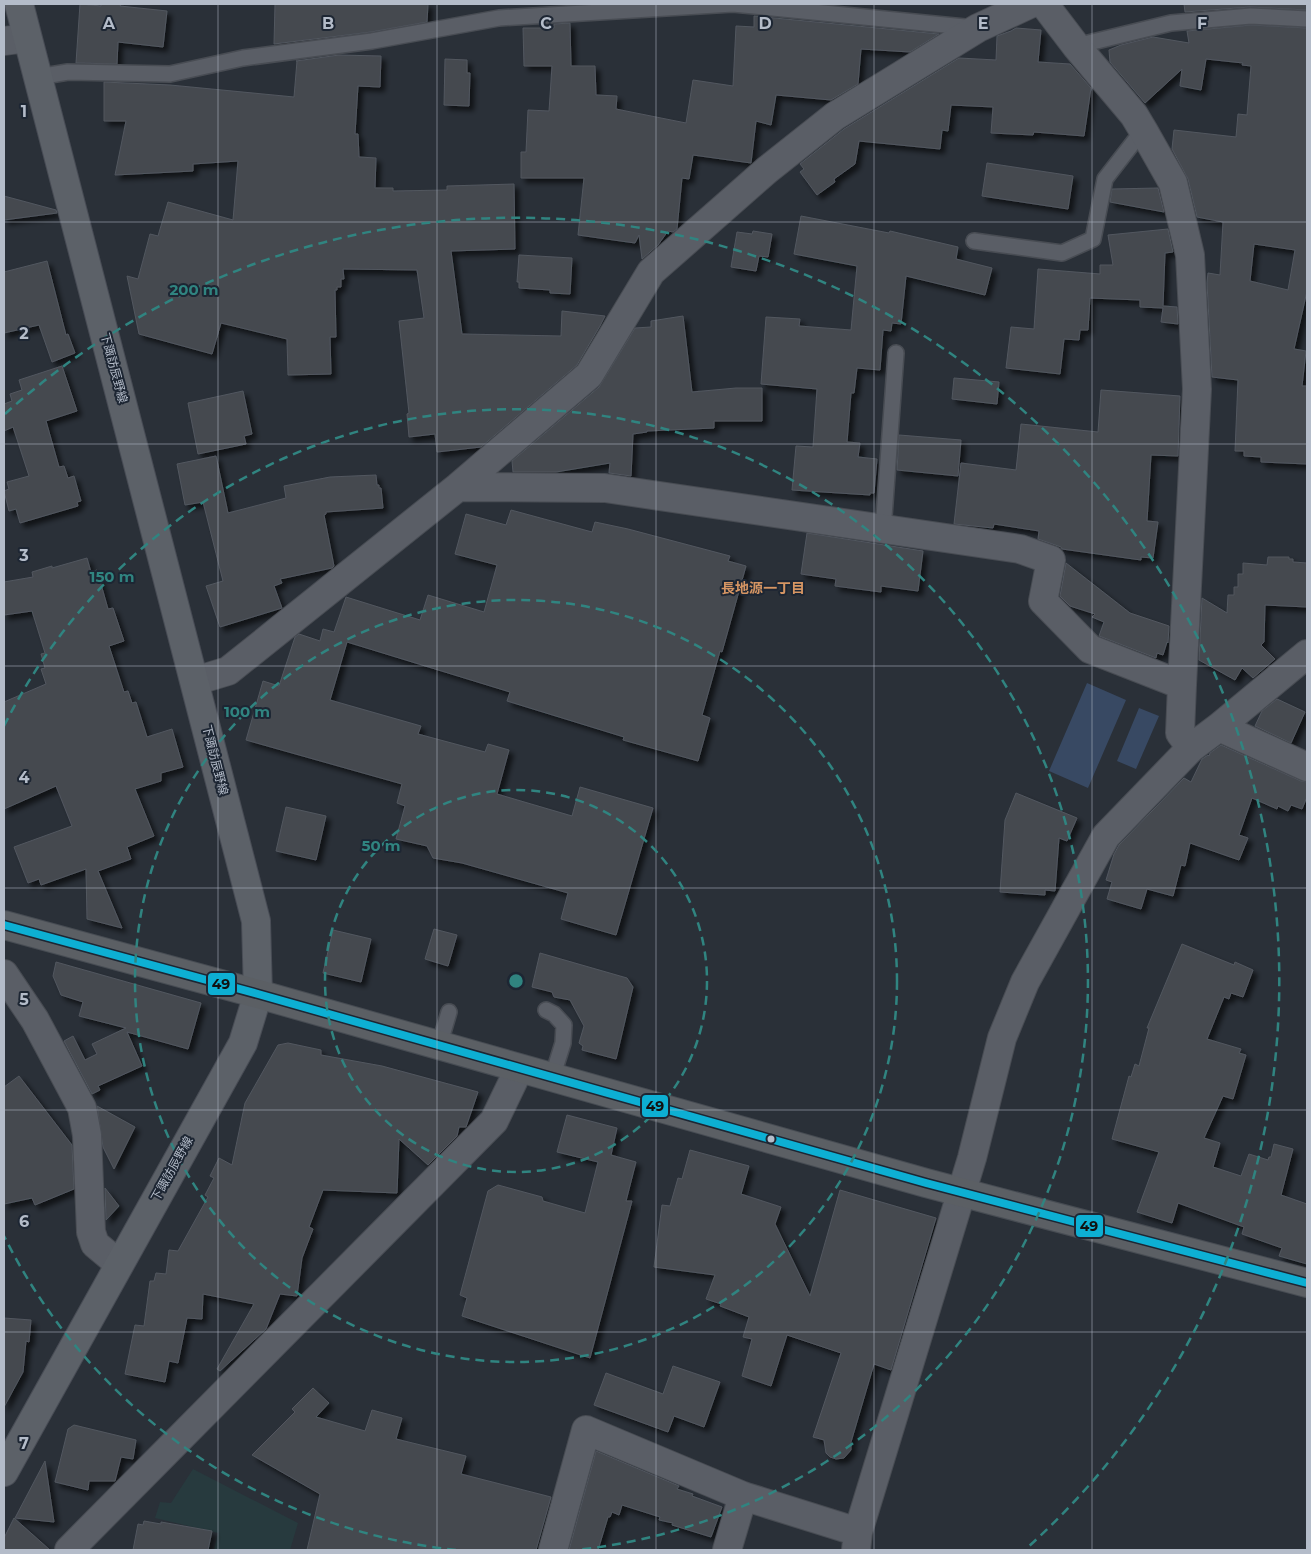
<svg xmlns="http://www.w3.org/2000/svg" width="1311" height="1554" viewBox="0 0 1311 1554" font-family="Montserrat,'Noto Sans JP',sans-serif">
<defs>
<filter id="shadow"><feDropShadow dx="4.5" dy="4.5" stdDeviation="2.5" flood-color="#0009"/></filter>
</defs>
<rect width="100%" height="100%" fill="#2a3038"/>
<!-- green -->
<path fill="#273a3e" d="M 193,1469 L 298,1523 L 290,1550 L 214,1550 L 218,1533 L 155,1518 L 160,1502 L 171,1503 Z"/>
<!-- water -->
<path fill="#384963" d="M 1087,683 L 1126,700 L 1088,788 L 1049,771 Z
M 1139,708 L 1159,716 L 1136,769 L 1117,761 Z"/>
<!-- building -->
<path fill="#444950" stroke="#52575f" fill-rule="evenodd" filter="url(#shadow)" d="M 80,4 L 101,6 L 101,4 L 121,4 L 120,6 L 167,11 L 163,47 L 118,42 L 117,64 L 76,63 Z
M 275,4 L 428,4 L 427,22 L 371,32 L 274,44 Z
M 1184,4 L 1307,4 L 1307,10 L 1250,7 L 1185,12 Z
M 754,16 L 939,34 L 910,52 L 861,49 L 858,84 L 831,100 L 776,95 L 771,125 L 756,121 L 751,163 L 693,155 L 689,179 L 682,178 L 677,229 L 673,232 L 668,231 L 658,245 L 642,259 L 639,235 L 635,243 L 578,235 L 584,178 L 521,178 L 521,152 L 526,152 L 528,110 L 549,111 L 552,66 L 524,66 L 523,28 L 554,28 L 554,24 L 570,23 L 571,66 L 595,66 L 596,95 L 617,96 L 616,109 L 686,123 L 693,80 L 733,86 L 736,26 L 754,27 Z
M 1251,25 L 1307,28 L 1307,291 L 1294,349 L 1306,351 L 1302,386 L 1307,386 L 1307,464 L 1261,462 L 1261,457 L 1244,456 L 1244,451 L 1235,451 L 1238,380 L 1212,377 L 1207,283 L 1208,273 L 1220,275 L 1223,222 L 1197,217 L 1188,179 L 1172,149 L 1174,130 L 1236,137 L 1238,114 L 1247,115 L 1251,66 L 1242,65 L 1243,63 L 1206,59 L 1201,90 L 1180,86 L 1182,69 L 1145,103 L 1110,62 L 1109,50 L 1121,45 L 1153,37 L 1189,43 L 1187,31 ZM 1254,244 L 1295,250 L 1288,290 L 1250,281 Z
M 1016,28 L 1041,30 L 1038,62 L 1070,64 L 1091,88 L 1084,136 L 1034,132 L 1033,135 L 991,133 L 993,107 L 951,105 L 948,131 L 942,130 L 940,149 L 859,141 L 855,164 L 834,179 L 835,182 L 817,195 L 800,172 L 804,169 L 800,164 L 844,129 L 959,58 L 996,60 L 997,36 L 1011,31 Z
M 339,55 L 381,56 L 380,87 L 358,86 L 355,134 L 358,134 L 359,157 L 376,158 L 375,188 L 393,188 L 393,191 L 447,190 L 447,186 L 514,184 L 515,249 L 451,251 L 462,334 L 561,336 L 562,311 L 605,316 L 600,326 L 577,365 L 481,447 L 437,452 L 435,434 L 409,437 L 407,414 L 409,413 L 399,321 L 424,318 L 417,270 L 343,269 L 344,279 L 341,279 L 341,287 L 337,287 L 337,290 L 335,290 L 336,337 L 330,337 L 331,374 L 288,375 L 287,339 L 221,323 L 212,354 L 139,334 L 127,276 L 138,279 L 150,234 L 158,236 L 168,202 L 233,220 L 238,161 L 193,164 L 193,171 L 115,175 L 126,121 L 104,121 L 104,82 L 170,85 L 294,97 L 297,61 L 296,61 Z
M 445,59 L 467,60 L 467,73 L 470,73 L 469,106 L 444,105 Z
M 987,163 L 1073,176 L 1068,209 L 982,196 Z
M 1158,188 L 1164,212 L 1110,202 L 1112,189 Z
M 4,196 L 56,210 L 57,213 L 4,220 Z
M 801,216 L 889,233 L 890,231 L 958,247 L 956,259 L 992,268 L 985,295 L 906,276 L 901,324 L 892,323 L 891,331 L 883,330 L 880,370 L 857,368 L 854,393 L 851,393 L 847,442 L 860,443 L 858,457 L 877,459 L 874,493 L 870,493 L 870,495 L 792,490 L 796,446 L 813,447 L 817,389 L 761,384 L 766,317 L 800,319 L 799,326 L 851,330 L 857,266 L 794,254 Z
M 1168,229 L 1173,252 L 1165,253 L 1163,306 L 1177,307 L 1178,324 L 1161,322 L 1163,308 L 1140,307 L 1140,300 L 1090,298 L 1088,330 L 1080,330 L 1079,340 L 1064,339 L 1060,374 L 1006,368 L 1011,327 L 1034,329 L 1038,269 L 1100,274 L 1100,265 L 1113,265 L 1108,235 Z
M 753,231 L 772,234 L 768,257 L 759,256 L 756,271 L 731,267 L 737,232 L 752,234 Z
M 519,255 L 572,258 L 570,294 L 550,293 L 550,290 L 519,288 L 519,282 L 517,282 Z
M 47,261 L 66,335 L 68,334 L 75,353 L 52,362 L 39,325 L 4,333 L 4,272 Z
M 683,316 L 692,392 L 736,388 L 762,388 L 762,421 L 714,421 L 714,428 L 647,431 L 647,432 L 633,434 L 631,476 L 609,473 L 610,463 L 556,472 L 513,472 L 512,461 L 599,387 L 635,328 L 651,327 L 651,321 Z
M 62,366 L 77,411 L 46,421 L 59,467 L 64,466 L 68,478 L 74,476 L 81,501 L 77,502 L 78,506 L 20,523 L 16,509 L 9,511 L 4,491 L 9,489 L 7,482 L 29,476 L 13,427 L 4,431 L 4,404 L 12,401 L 10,394 L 22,390 L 19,380 Z
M 954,378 L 999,382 L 997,404 L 952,399 Z
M 1101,390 L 1180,396 L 1178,456 L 1151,455 L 1147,521 L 1158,522 L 1153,558 L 1141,557 L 1141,560 L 1062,549 L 1061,547 L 1038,539 L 1039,531 L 994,524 L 993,528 L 954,524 L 961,463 L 1016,470 L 1021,424 L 1098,432 Z
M 243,391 L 252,434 L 244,436 L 246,444 L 198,454 L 188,403 Z
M 899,435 L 961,440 L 958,476 L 897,470 Z
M 216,456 L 228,513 L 286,498 L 284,486 L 330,477 L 376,475 L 377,485 L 379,485 L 379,488 L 381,488 L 383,508 L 326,512 L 326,514 L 324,515 L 334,566 L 332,568 L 280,579 L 282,583 L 274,586 L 282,608 L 220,627 L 206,586 L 223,581 L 203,502 L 185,505 L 177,464 Z
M 511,510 L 592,532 L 595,522 L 628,529 L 730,556 L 728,561 L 746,566 L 722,652 L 720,651 L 702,715 L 710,718 L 698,761 L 623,740 L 624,737 L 507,701 L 510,692 L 347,642 L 330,700 L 421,726 L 418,734 L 485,752 L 488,744 L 509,750 L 497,794 L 572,816 L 580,787 L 653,808 L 616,935 L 561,919 L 568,893 L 462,863 L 433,858 L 427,846 L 396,839 L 405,806 L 397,803 L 402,784 L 246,740 L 263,681 L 279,686 L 295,637 L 299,634 L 320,641 L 323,629 L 334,632 L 346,597 L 420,620 L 428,595 L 484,612 L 497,565 L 455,554 L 466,514 L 506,525 Z
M 807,533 L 923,551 L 918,591 L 881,586 L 881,592 L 835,586 L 836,579 L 801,574 Z
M 1268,557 L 1289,557 L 1289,559 L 1293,559 L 1293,562 L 1307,563 L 1307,607 L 1265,605 L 1264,642 L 1261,645 L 1275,659 L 1253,678 L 1242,668 L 1235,680 L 1199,660 L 1202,598 L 1227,613 L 1228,595 L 1234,595 L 1234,587 L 1238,587 L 1238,574 L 1243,574 L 1243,563 L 1267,565 Z
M 87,558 L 91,572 L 97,570 L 108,609 L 113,608 L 124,641 L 109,646 L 124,692 L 128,691 L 132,703 L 136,702 L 147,737 L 172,729 L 183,767 L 161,773 L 161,781 L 135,789 L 154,836 L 127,847 L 131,859 L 98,871 L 122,928 L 87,919 L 86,869 L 41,885 L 39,879 L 28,883 L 14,847 L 72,826 L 56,786 L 4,809 L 4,702 L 46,684 L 41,669 L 45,668 L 41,654 L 45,653 L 32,611 L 4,615 L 4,582 L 33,577 L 32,572 L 52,566 L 52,568 Z
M 1066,563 L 1130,613 L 1169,626 L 1168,643 L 1167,642 L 1163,655 L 1157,653 L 1156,658 L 1099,636 L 1104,622 L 1092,617 L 1095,614 L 1070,606 L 1060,596 Z
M 1277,699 L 1305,712 L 1291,743 L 1255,726 L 1262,711 Z
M 1221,745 L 1301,781 L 1307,782 L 1307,797 L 1302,809 L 1291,805 L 1288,811 L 1278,806 L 1277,809 L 1252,798 L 1239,835 L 1248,838 L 1239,860 L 1190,843 L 1185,866 L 1181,865 L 1173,896 L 1147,889 L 1141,909 L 1107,899 L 1112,882 L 1106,880 L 1114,854 L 1119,845 L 1184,778 L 1191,782 L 1202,759 L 1208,755 L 1209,756 L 1210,753 Z
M 1016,793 L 1077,818 L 1067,841 L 1059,838 L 1055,891 L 1045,890 L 1045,895 L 1000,892 L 1005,820 Z
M 286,807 L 326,816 L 316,860 L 276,851 Z
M 434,929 L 457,935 L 448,966 L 425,959 Z
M 333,930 L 371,939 L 361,982 L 323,973 Z
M 1182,944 L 1234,965 L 1235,962 L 1253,970 L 1243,997 L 1231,993 L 1229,999 L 1224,997 L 1207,1039 L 1241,1049 L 1239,1053 L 1246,1055 L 1233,1099 L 1223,1096 L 1204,1138 L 1220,1143 L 1213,1167 L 1241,1176 L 1249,1154 L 1268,1160 L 1269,1157 L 1271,1157 L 1274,1144 L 1293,1149 L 1281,1195 L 1307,1204 L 1307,1264 L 1279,1256 L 1282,1248 L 1242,1234 L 1244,1227 L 1178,1203 L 1172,1223 L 1137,1212 L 1159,1152 L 1112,1139 L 1129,1076 L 1131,1077 L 1135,1064 L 1139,1066 L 1149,1028 L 1147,1028 Z
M 540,953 L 627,978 L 633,987 L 616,1059 L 582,1050 L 583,1046 L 579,1043 L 584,1026 L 570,1000 L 554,997 L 552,992 L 532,987 Z
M 56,962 L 201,1003 L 188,1049 L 127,1032 L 142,1066 L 98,1086 L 100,1090 L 92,1094 L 64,1041 L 73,1036 L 85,1060 L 97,1054 L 92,1044 L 126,1028 L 79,1016 L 83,1002 L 61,995 L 53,976 Z
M 288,1043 L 321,1050 L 321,1055 L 382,1066 L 478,1092 L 466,1127 L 459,1127 L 457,1136 L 428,1165 L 399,1139 L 397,1193 L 323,1190 L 309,1227 L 313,1229 L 302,1258 L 297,1296 L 280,1294 L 266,1329 L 220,1371 L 217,1369 L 254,1304 L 203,1294 L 202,1319 L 187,1318 L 178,1363 L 169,1361 L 165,1382 L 125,1374 L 135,1325 L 144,1326 L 150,1281 L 154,1281 L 156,1273 L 166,1274 L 169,1250 L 178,1251 L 208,1197 L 205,1195 L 214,1178 L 210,1176 L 219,1158 L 232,1165 L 245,1103 L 278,1045 Z
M 19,1076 L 72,1145 L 74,1189 L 35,1205 L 32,1198 L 4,1204 L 4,1087 Z
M 97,1106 L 135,1127 L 114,1169 L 103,1147 Z
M 567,1115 L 617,1128 L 611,1155 L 636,1162 L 626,1201 L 632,1201 L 590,1358 L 462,1316 L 467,1298 L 460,1295 L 488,1191 L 498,1185 L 542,1197 L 543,1201 L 585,1213 L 598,1162 L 557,1152 Z
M 690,1150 L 749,1166 L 741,1194 L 781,1207 L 775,1224 L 810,1296 L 840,1190 L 936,1218 L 891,1370 L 874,1364 L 851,1442 L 851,1450 L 844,1458 L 836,1459 L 830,1457 L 826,1453 L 824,1440 L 813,1437 L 841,1353 L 787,1335 L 771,1386 L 742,1376 L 752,1339 L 743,1337 L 749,1317 L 720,1306 L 721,1304 L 706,1299 L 715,1275 L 654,1267 L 662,1205 L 670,1206 L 678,1178 L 682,1179 Z
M 105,1188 L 119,1206 L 106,1220 Z
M 4,1318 L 31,1320 L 29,1342 L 26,1341 L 23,1372 L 4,1407 Z
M 673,1366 L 720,1382 L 704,1427 L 674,1416 L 668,1432 L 594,1405 L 606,1373 L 663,1394 Z
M 313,1388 L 329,1403 L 316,1417 L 365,1431 L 372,1410 L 402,1418 L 396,1439 L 466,1456 L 461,1474 L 551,1497 L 536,1550 L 307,1550 L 320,1494 L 252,1455 L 295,1412 L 292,1409 Z
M 74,1425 L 136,1440 L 133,1459 L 121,1457 L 115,1481 L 89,1481 L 88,1490 L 55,1482 L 68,1429 Z
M 596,1451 L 679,1486 L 677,1489 L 693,1494 L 692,1496 L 722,1507 L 711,1537 L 672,1525 L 673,1523 L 659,1520 L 660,1517 L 622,1505 L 619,1515 L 612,1512 L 610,1517 L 608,1517 L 598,1550 L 569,1550 Z
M 45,1461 L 54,1522 L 15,1518 Z
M 14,1518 L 50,1550 L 4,1550 L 4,1538 Z
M 144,1521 L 161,1524 L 161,1522 L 212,1531 L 208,1550 L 133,1550 L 138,1524 L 143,1525 Z"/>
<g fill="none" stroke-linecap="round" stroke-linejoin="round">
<!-- service casing -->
<g stroke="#484c53" stroke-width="18">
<path id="service" d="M 1076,46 L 1171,23 L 1251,16 L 1307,19
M 38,77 L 68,72 L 170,74 L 243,58 L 372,41 L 499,18 L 733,4 L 975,28
M 974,241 L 1062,253 L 1093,239 L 1105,179 L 1143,130
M 883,530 L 896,353
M 546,1010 L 554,1014 L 564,1025 L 563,1043 L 552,1078
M 439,1046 L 449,1012"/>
</g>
<!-- minor casing -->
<g stroke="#484c53" stroke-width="30">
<path id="minor" d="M 1044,4 L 1076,46 L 1134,115 L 1143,130 L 1173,183 L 1190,255 L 1197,389 L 1182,685
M 4,41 L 27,38
M 458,487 L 605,488 L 1020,549 L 1051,560 L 1043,601 L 1090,649 L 1182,685 L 1180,733 L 1191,748
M 195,681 L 228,671 L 458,487 L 589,375 L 651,272 L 767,170 L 835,116 L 978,28 L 1030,4
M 1219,727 L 1307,767
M 4,974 L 35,1020 L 82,1108 L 87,1135 L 91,1232 L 95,1244 L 119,1264
M 69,1550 L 494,1121 L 519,1069
M 553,1550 L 586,1430 L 743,1496 L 858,1532
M 727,1550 L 743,1496
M 856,1550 L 858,1532 L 972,1158 L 1002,1038 L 1025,982 L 1106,836 L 1191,748 L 1219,727 L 1307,654"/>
</g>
<!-- primary casing -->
<g stroke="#484c55" stroke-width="30">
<path id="primary" d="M 4,1472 L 243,1043 L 258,994 L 256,921 L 19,4"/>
</g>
<!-- trunk casing -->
<g stroke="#474c53" stroke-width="30">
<path id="trunk" d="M 4,925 L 258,994 L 926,1183 L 1307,1283"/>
</g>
<!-- service -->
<use href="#service" stroke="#5a5e66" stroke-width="15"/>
<!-- minor -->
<use href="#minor" stroke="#5a5e66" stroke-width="28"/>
<!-- primary -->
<use href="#primary" stroke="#5c6168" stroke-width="28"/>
<!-- trunk -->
<use href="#trunk" stroke="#5b5f64" stroke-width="28"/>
<!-- bus-1 casing -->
<g stroke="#1d2633" stroke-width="11">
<path id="bus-1" d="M 4,925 L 258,994 L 926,1183 L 1307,1283"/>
</g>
<!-- bus-1 -->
<use href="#bus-1" stroke="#0dafd3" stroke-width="8"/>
</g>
<!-- grid -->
<path fill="none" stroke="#b4bcc9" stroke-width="1" stroke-opacity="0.55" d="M 218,4 L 218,1550M 437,4 L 437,1550M 656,4 L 656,1550M 874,4 L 874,1550M 1092,4 L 1092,1550M 4,222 L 1307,222M 4,444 L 1307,444M 4,666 L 1307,666M 4,888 L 1307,888M 4,1110 L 1307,1110M 4,1332 L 1307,1332"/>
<!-- distance rings -->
<g fill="none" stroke="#308480" stroke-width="2.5" stroke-dasharray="9 6">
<circle cx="516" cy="981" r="191"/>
<circle cx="516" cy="981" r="381"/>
<path d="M456 1550A572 572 0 0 1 4 1236M4 726A572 572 0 1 1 576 1550"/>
<path d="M5 414A763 763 0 1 1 1027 1548"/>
</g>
<!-- markers -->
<circle fill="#b4bcc9" stroke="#1d2633" stroke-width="2" cx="771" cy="1139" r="4.5"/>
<g text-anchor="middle" stroke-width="4" stroke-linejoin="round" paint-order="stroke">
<!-- street labels -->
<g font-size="12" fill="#b4bcc9" stroke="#1d2633">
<text transform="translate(114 368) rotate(75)" y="4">下諏訪辰野線</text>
<text transform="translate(215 760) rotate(76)" y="4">下諏訪辰野線</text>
<text transform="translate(172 1169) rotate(-61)" y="4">下諏訪辰野線</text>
</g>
<!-- neighbourhood labels -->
<g font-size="14" font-weight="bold" fill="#d59563" stroke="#1d2633">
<text x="763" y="593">長地源一丁目</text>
</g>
</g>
<g font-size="16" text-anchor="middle" font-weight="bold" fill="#b4bcc9" stroke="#1d2633" stroke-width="4" stroke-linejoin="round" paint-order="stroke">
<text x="109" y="29">A</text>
<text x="328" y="29">B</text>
<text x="546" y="29">C</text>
<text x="765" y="29">D</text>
<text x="983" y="29">E</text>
<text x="1202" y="29">F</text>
<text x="24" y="117">1</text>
<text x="24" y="339">2</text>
<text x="24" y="561">3</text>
<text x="24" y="783">4</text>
<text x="24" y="1005">5</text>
<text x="24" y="1227">6</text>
<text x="24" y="1449">7</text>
</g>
<circle cx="516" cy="981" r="8" fill="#308480" stroke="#1d2633" stroke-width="2.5"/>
<g font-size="15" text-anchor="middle" font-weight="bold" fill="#308480" stroke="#1d2633" stroke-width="4" stroke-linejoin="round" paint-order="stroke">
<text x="194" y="295">200 m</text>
<text x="112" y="582">150 m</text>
<text x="247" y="717">100 m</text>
<text x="381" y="851">50 m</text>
</g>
<g stroke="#1d2633" stroke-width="2">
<rect x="207" y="972" width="29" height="24" rx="5" fill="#0dafd3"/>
<rect x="641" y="1094" width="28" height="24" rx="5" fill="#0dafd3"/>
<rect x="1075" y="1214" width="29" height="24" rx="5" fill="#0dafd3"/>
</g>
<g font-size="14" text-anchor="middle" font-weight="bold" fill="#111">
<text x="221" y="989">49</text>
<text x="655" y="1111">49</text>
<text x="1089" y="1231">49</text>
</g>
<!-- border -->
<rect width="1311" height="1554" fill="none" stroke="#b4bcc9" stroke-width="10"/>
</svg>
